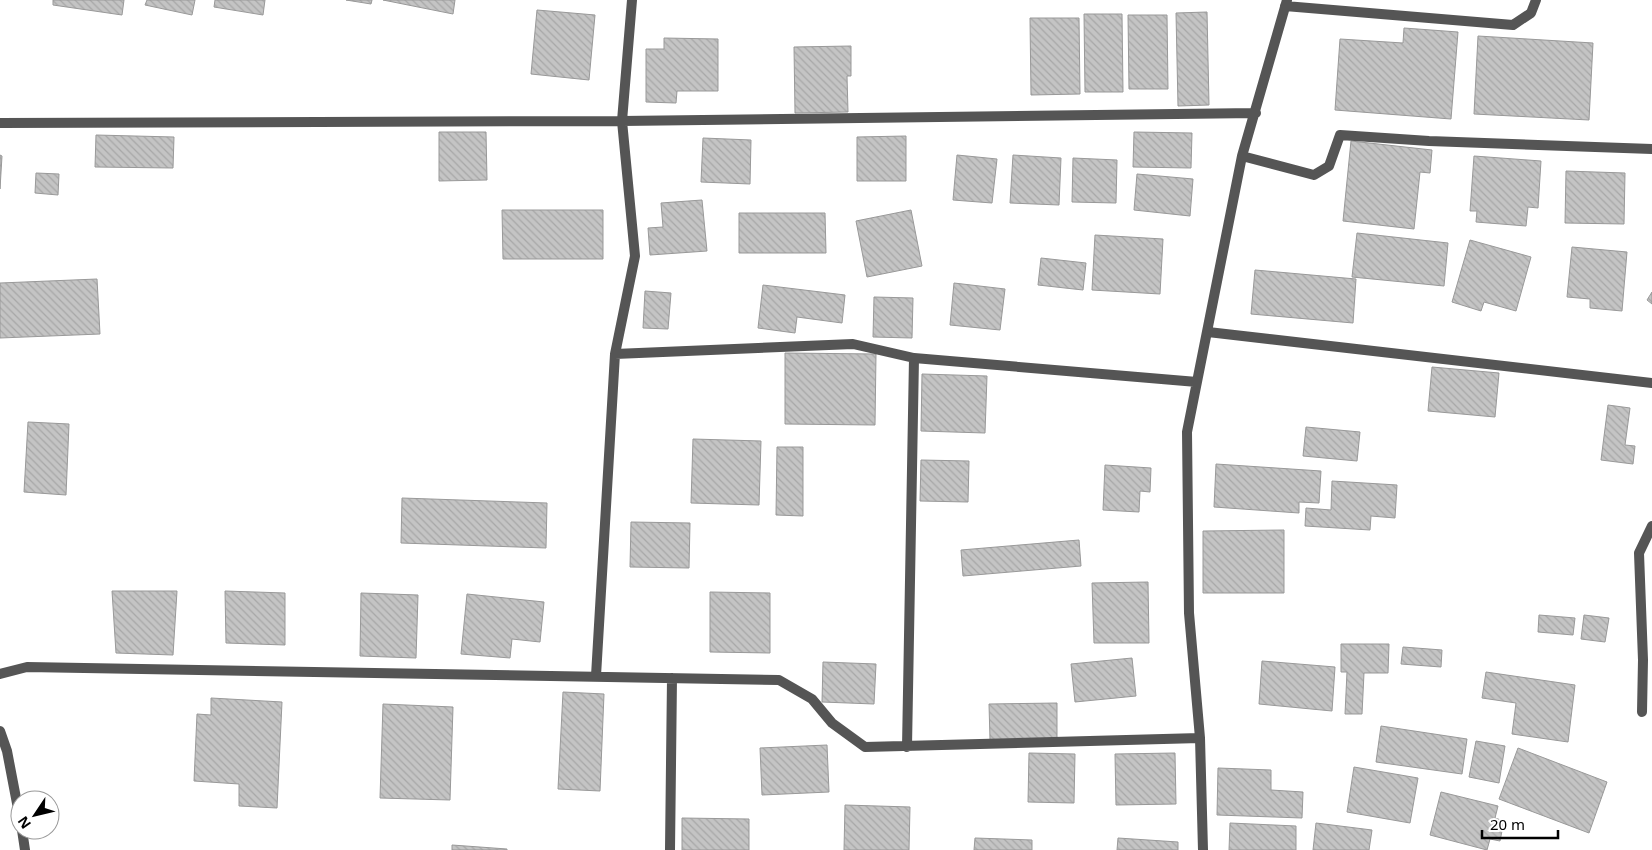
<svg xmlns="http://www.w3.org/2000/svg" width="1652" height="850" viewBox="0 0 1652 850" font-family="'Noto Sans',sans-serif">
<defs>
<pattern id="building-back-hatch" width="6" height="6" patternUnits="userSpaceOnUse" patternTransform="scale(1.25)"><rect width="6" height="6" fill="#c4c4c4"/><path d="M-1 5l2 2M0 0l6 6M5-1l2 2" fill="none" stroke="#a7a7a7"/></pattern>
</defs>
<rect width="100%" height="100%" fill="#fff"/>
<!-- building -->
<path fill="url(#building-back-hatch)" stroke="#999" d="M 53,0 L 124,0 L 122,15 L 53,5 Z
M 147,0 L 195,0 L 192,15 L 145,5 Z
M 215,0 L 265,0 L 263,15 L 214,7 Z
M 346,0 L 372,0 L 371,4 Z
M 383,0 L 455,0 L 453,14 Z
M 537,10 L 595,15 L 589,80 L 531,74 Z
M 1207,12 L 1209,105 L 1178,106 L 1176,13 Z
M 1084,14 L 1122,14 L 1123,92 L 1085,92 Z
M 1128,15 L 1167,15 L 1168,89 L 1129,89 Z
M 1030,18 L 1079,18 L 1080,94 L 1031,95 Z
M 1404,28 L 1458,32 L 1451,119 L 1335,110 L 1340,39 L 1403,43 Z
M 1478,36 L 1593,43 L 1589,120 L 1474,114 Z
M 664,38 L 718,39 L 718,91 L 677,91 L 676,103 L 646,102 L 646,49 L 664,49 Z
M 851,46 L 851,76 L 847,76 L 848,112 L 795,113 L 794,47 Z
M 439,132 L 486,132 L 487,180 L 439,181 Z
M 1134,132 L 1192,133 L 1191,168 L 1133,167 Z
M 96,135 L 174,137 L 173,168 L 95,167 Z
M 906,136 L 906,181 L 857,181 L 857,137 Z
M 703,138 L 751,140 L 750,184 L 701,182 Z
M 1351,141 L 1432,150 L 1430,173 L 1420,172 L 1414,229 L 1343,221 Z
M 0,155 L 2,156 L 0,189 Z
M 957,155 L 997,159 L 992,203 L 953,200 Z
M 1013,155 L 1061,158 L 1059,205 L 1010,203 Z
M 1474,156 L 1541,161 L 1538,208 L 1528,207 L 1526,226 L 1476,222 L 1477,211 L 1470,211 Z
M 1073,158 L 1117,160 L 1116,203 L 1072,202 Z
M 1566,171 L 1625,173 L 1624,224 L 1565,223 Z
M 36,173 L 59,174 L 58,195 L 35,193 Z
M 1137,174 L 1193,179 L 1190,216 L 1134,210 Z
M 702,200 L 707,251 L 650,255 L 648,228 L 663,227 L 661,203 Z
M 502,210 L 603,210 L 603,259 L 503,259 Z
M 911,210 L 922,266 L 867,277 L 856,221 Z
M 739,213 L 825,213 L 826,253 L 739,253 Z
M 1357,233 L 1448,243 L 1444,286 L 1352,277 Z
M 1095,235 L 1163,239 L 1160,294 L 1092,290 Z
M 1470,240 L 1531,257 L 1516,311 L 1484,302 L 1481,311 L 1452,302 Z
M 1572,247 L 1627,252 L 1622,311 L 1590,308 L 1590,299 L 1567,297 Z
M 1041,258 L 1086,263 L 1083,290 L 1038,285 Z
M 1255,270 L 1356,279 L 1353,323 L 1251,314 Z
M 97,279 L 100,334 L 0,338 L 0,283 Z
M 954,283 L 1005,289 L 1000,330 L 950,325 Z
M 763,285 L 845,295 L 842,323 L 797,317 L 795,333 L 758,328 Z
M 645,291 L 671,293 L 668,329 L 643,328 Z
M 1652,292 L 1652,304 L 1647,300 Z
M 874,297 L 913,298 L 912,338 L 873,337 Z
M 785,353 L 876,354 L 875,425 L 785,424 Z
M 1432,367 L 1499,373 L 1495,417 L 1428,411 Z
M 922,374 L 987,376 L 985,433 L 921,431 Z
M 1608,405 L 1630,408 L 1625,445 L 1635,446 L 1633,464 L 1601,460 Z
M 28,422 L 69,424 L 66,495 L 24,492 Z
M 1306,427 L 1360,432 L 1357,461 L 1303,456 Z
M 693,439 L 761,441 L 759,505 L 691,503 Z
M 777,447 L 803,447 L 803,516 L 776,515 Z
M 921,460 L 969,461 L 968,502 L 920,501 Z
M 1216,464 L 1321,471 L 1319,503 L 1299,502 L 1299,513 L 1214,507 Z
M 1105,465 L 1151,468 L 1150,492 L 1140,491 L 1139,512 L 1103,510 Z
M 1332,481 L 1397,485 L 1395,518 L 1371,516 L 1370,530 L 1305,526 L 1306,508 L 1331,510 Z
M 402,498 L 547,503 L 546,548 L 401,543 Z
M 631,522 L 690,523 L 689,568 L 630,567 Z
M 1284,530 L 1284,593 L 1203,593 L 1203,531 Z
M 1079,540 L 1081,566 L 963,576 L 961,550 Z
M 1148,582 L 1149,643 L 1094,643 L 1092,583 Z
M 112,591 L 177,591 L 173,655 L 116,653 Z
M 225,591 L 285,593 L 285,645 L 226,643 Z
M 710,592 L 770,593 L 770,653 L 710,652 Z
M 361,593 L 418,595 L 416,658 L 360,656 Z
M 467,594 L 544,602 L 540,642 L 512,639 L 510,658 L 461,654 Z
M 1539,615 L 1575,618 L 1573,635 L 1538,632 Z
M 1584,615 L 1609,618 L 1605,642 L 1581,639 Z
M 1341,644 L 1389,644 L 1388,673 L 1364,673 L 1362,714 L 1345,714 L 1347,672 L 1341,672 Z
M 1403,647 L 1442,650 L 1441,667 L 1401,664 Z
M 1132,658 L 1136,696 L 1075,702 L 1071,664 Z
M 1262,661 L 1335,667 L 1332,711 L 1259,704 Z
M 823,662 L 876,664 L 874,704 L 822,702 Z
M 1486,672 L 1575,685 L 1568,742 L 1512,734 L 1516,703 L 1482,698 Z
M 563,692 L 604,694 L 600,791 L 558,789 Z
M 211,698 L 282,702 L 277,808 L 239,806 L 239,784 L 194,781 L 197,714 L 211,715 Z
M 1057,703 L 1057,740 L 990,740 L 989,704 Z
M 383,704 L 453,707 L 450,800 L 380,798 Z
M 1381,726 L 1467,739 L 1462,774 L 1376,762 Z
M 1476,741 L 1505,746 L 1499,783 L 1469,777 Z
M 827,745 L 829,792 L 762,795 L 760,748 Z
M 1518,748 L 1607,782 L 1589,833 L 1499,799 Z
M 1029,753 L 1075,754 L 1074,803 L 1028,802 Z
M 1175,753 L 1176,804 L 1116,805 L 1115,754 Z
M 1354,767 L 1418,778 L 1410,823 L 1347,812 Z
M 1218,768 L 1271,770 L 1271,790 L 1303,792 L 1302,818 L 1217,815 Z
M 1441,792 L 1498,806 L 1495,818 L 1504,821 L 1500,841 L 1490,839 L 1487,850 L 1430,835 Z
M 845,805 L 910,807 L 909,850 L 844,850 Z
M 682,818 L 749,819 L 749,850 L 682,850 Z
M 1230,823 L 1296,826 L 1296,850 L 1229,850 Z
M 1316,823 L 1372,830 L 1369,850 L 1313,850 Z
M 975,838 L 1032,840 L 1032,850 L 974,850 Z
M 1118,838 L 1178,842 L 1178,850 L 1117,850 Z
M 452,845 L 507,849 L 507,850 L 452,850 Z"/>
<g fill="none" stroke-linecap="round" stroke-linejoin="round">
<!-- street -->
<path stroke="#555" stroke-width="10" d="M 1285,6 L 1513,25 L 1531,13 L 1536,0
M 0,123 L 622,121 L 1256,113
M 1242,156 L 1314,175 L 1329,166 L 1340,135 L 1429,141 L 1652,149
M 1208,332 L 1652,383
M 615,354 L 853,344 L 914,358 L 1197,382
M 0,674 L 27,667 L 779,680 L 812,699 L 832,723 L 865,747 L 1200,738
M 596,676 L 615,354 L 635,256 L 622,121 L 632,0
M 1642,712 L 1643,660 L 1639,553 L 1652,526
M 0,731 L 7,751 L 20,819
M 907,747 L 914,358
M 22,830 L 25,850
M 670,850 L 672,678
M 1203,850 L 1200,738 L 1189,613 L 1187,432 L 1242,156 L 1287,0"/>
</g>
<!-- north arrow -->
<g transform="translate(35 815) rotate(235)"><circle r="24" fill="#ffffff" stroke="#999999"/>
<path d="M0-4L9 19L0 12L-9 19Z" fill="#000000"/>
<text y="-8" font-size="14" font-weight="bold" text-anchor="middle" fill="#000000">N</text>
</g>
<!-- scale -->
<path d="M1482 830v8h76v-8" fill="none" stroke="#000000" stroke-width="2.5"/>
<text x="1490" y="830" font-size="15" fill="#000000" stroke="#ffffff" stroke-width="4" paint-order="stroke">20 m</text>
</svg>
